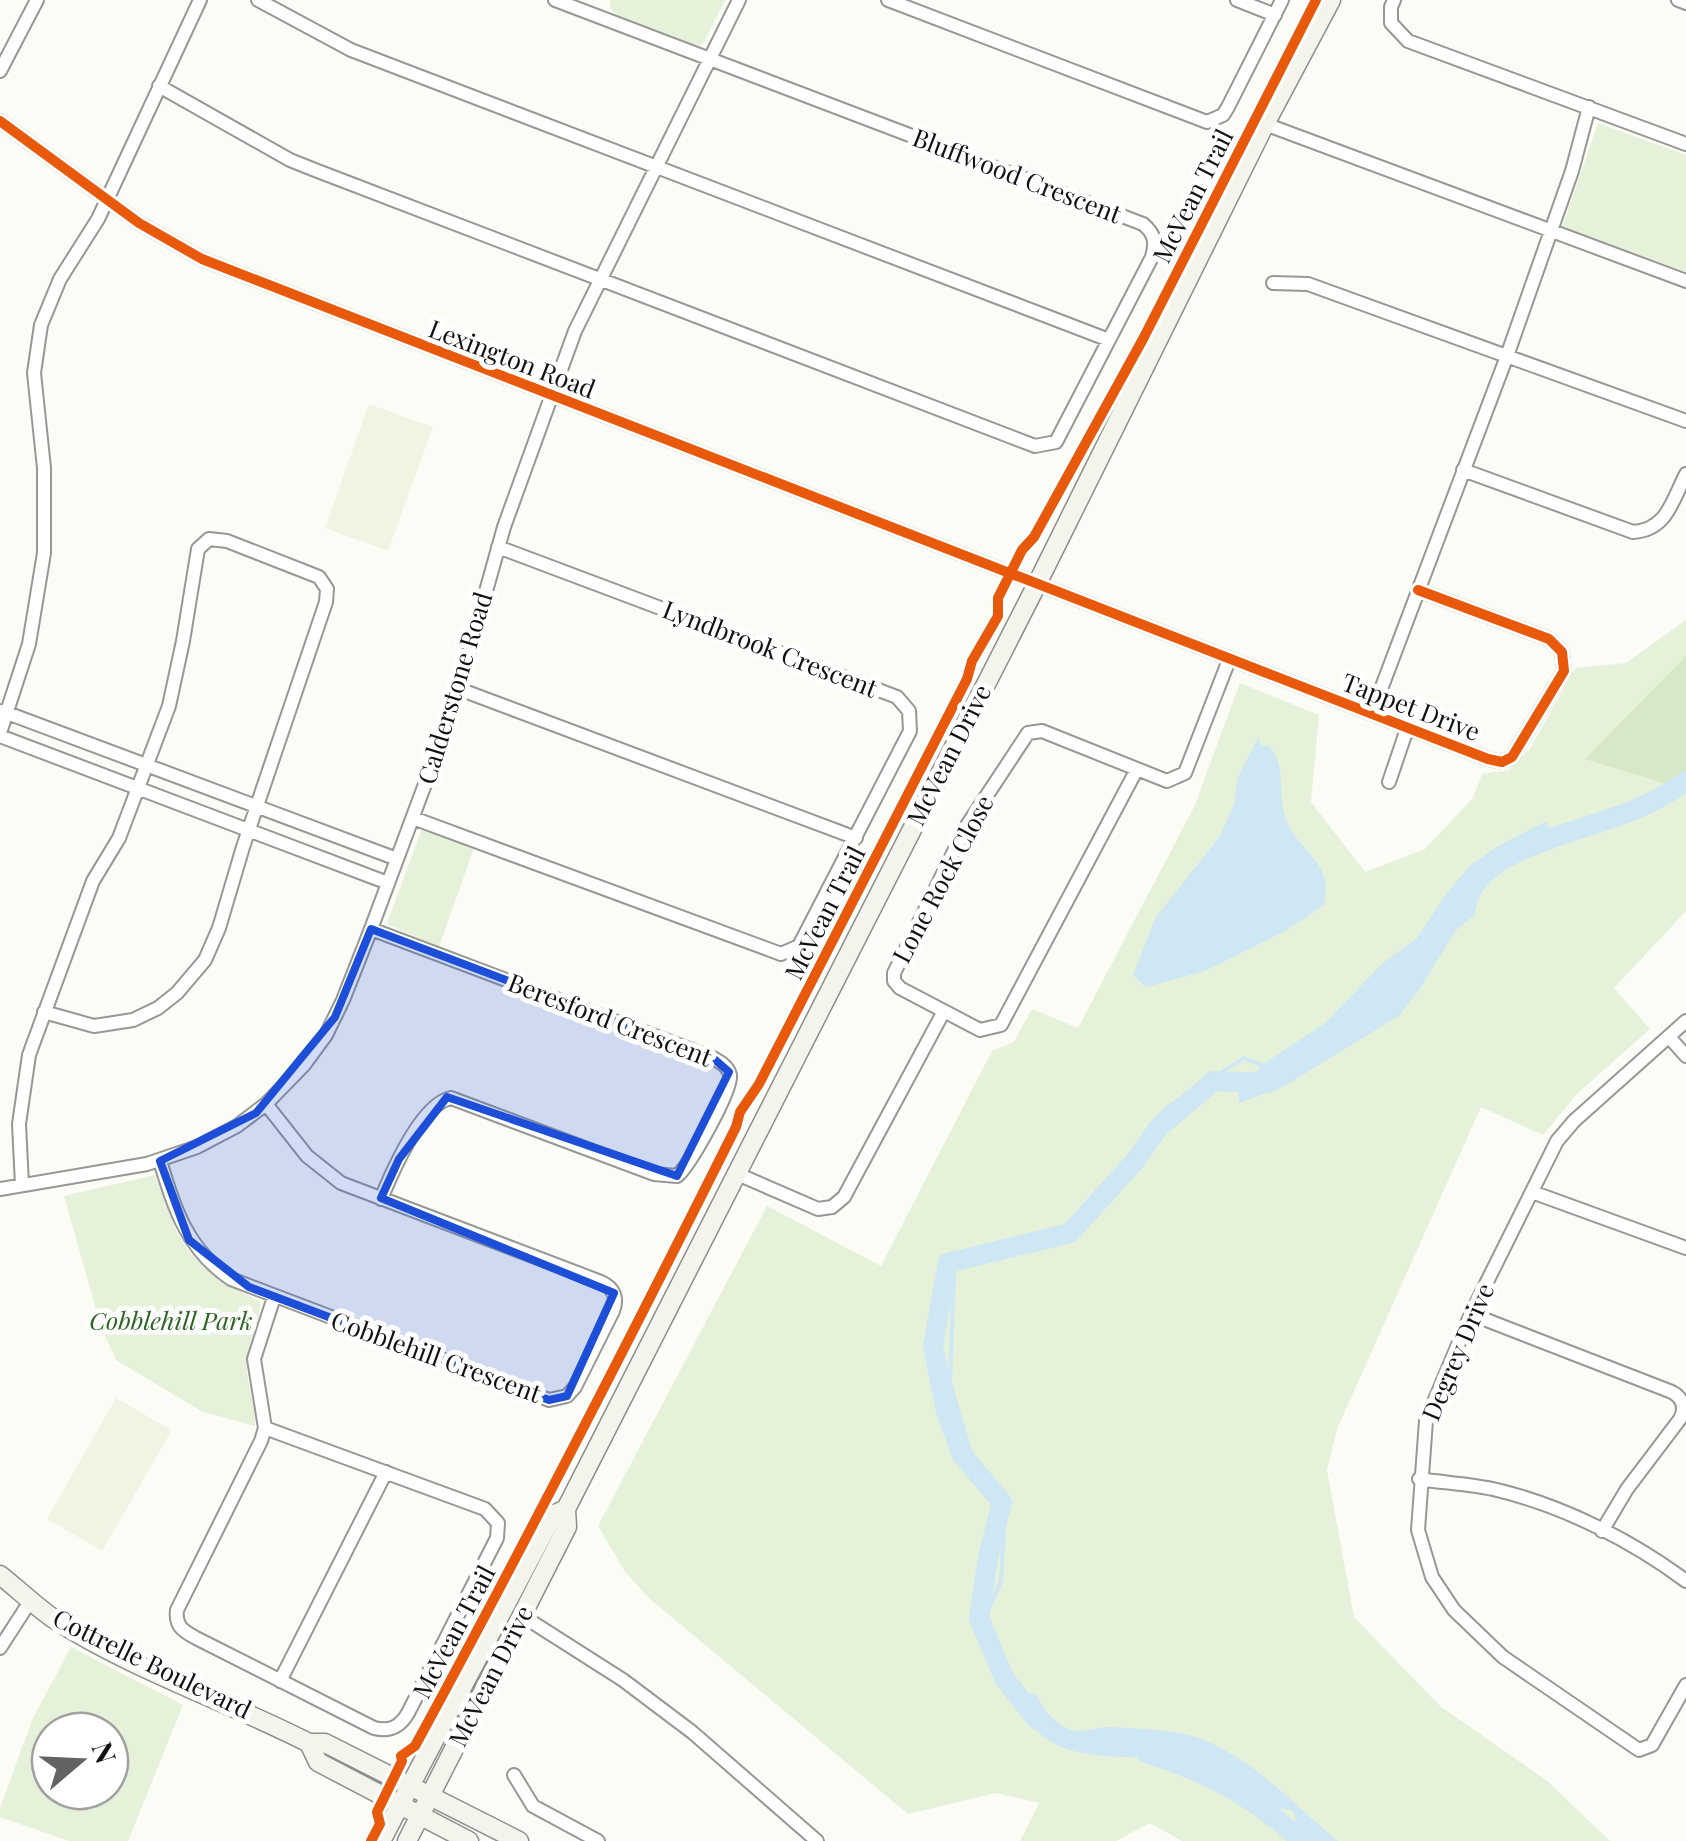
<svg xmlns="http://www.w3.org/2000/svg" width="1686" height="1841" viewBox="0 0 1686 1841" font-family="'Playfair Display',serif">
<rect width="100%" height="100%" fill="#fcfcf7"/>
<!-- green -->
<path fill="#e5f1d8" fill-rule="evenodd" d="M 610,0 L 725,0 L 704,42 L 698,47 L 618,16 L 610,8 Z
M 1598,123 L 1686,155 L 1686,272 L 1562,228 Z
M 1686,620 L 1686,911 L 1614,988 L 1650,1029 L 1577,1094 L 1543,1135 L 1481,1107 L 1337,1429 L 1327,1470 L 1354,1617 L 1440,1706 L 1546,1780 L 1610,1841 L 1182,1841 L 1150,1823 L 1116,1841 L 1020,1841 L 1039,1803 L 996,1793 L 908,1814 L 650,1599 L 625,1572 L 598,1526 L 767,1206 L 881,1266 L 992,1051 L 1014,1042 L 1032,1009 L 1078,1028 L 1194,807 L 1240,683 L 1319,715 L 1311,802 L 1365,872 L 1425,849 L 1473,798 L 1482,774 L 1509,770 L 1530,749 L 1575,668 L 1626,663 Z
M 426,830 L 474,848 L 439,947 L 387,924 L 421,831 Z
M 155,1175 L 177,1233 L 191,1254 L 214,1276 L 260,1302 C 261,1321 248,1340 247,1359 C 245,1382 256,1403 255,1426 L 203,1412 L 116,1360 L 101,1327 L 64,1196 Z
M 71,1647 L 183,1705 L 128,1841 L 69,1841 L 0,1817 L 0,1808 L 33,1718 ZM 50,1731 L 110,1731 L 110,1791 L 50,1791 Z"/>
<!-- forest -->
<path fill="#d6e8c7" d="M 1686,656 L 1686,790 L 1585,759 Z"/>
<!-- pitch -->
<path fill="#eff5e2" d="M 369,404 L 433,427 L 388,551 L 325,528 Z
M 116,1398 L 172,1430 L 102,1551 L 47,1519 Z"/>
<!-- water -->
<path fill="#cfe6f4" d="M 1258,738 L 1262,746 L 1269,746 C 1288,767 1276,798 1287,822 C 1302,855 1334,863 1324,905 L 1285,931 L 1205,971 L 1146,987 L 1133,975 L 1156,917 L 1220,836 L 1234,804 L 1238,777 Z
M 1547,821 L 1553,849 C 1522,859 1476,878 1475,915 L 1456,930 L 1421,987 L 1400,1015 L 1283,1087 L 1239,1103 L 1238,1090 L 1262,1065 L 1325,1023 L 1383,963 L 1417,938 L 1446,894 L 1471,865 L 1498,846 Z
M 1035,1693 C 1044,1709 1053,1724 1072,1730 C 1083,1733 1099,1727 1110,1727 C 1133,1728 1174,1730 1195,1737 C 1254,1757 1292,1804 1338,1841 L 1309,1841 L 1294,1829 L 1296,1819 L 1292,1810 C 1265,1810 1261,1796 1240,1783 C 1228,1775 1211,1768 1198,1764 C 1153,1749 1060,1772 1031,1722 C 1025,1712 1021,1706 1022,1694 Z"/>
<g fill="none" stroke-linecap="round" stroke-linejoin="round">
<!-- stream -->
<path stroke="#cfe6f4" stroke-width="4" d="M 1022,1694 L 990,1635 L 985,1618 L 1001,1581 L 1004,1534 L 998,1490 L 970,1451 L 950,1382 L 954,1270 C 988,1235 1040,1248 1081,1224 C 1106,1209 1128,1181 1141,1155 C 1148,1143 1152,1125 1161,1114 C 1173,1100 1226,1071 1244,1058 L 1262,1065"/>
<!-- river -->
<path stroke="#cfe6f4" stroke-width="20" d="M 1527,847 C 1579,826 1641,816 1686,781
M 1037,1720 L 1004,1678 L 979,1618 L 988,1558 L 1002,1502 L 962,1455 L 946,1411 L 933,1346 L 948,1263 L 1070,1233 L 1135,1161 L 1159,1127 L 1214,1081 L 1268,1083 L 1272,1080
M 1146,1753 C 1212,1774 1250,1795 1302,1841"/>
<!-- minor casing -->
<g stroke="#979795" stroke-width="16">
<path id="minor" d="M 258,0 L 351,50 L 1109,340
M 888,0 L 1207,122 L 1223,115 L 1228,107 L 1282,0
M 1237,0 L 1275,15
M 1394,0 L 1391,7 L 1391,23 L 1408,41 L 1686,144
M 1678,0 L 1686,3
M 0,71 L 37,0
M 159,86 L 290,160 L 315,170 L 1035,446 L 1056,442 L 1152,257 C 1156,242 1155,234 1143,224 L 555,0
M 0,121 L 139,223 L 202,259 L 1488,759 L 1502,762 L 1512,757 L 1564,671 L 1562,652 L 1549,639 L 1418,590
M 1265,124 L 1686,281
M 1273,283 L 1308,284 L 1686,421
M 1463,470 L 1633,532 C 1667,530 1672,501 1686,474
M 459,689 L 856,838
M 2,711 L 397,859
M 1372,713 L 1507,356 L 1572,171 L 1589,107
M 0,733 L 29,644 L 44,553 L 44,468 L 34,373 L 41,325 L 60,279 L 98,219 L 200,0
M 0,736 L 388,883
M 1137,769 L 1001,1025 L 980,1030 L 900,988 L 894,981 L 894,973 L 966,827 L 1028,733 L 1042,731 L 1167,781 L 1185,773 L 1229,660
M 1389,782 L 1408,726
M 413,818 L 781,954 L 799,946 L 910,731 L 909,711 L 897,697 L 498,547
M 371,929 L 713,1058 C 720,1062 728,1066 730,1075 C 733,1089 689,1167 677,1176 L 654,1174 L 451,1098 C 421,1104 392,1172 381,1199
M 1686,1021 L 1574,1121 L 1557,1141 L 1471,1314 L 1426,1421 L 1418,1530 L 1432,1577 L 1454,1610 L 1503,1657 L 1639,1750 L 1652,1745 L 1686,1685
M 1669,1037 L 1686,1056
M 160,1161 C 175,1210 187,1249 231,1279 L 549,1400 L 567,1396 L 575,1387 L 613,1311 C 618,1298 614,1288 601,1282 L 341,1183 L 307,1156 L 266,1104
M 735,1173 L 818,1209 L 832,1207 L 844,1197 L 944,1011
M 22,1185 L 19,1124 L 29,1055 L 93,881 L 119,838 L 169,706 L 183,641 L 198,549 L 209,539 L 227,541 L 319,577 L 327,589 L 326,602 L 243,847 L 219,928 L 205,960 L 177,993 L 158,1008 L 133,1020 L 94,1026 L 44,1012
M 0,1189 L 147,1164 L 197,1147 L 237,1126 L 266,1104 L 304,1065 L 326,1035 L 343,1000 L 371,929 L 453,709 L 504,527 L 575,331 L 739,0
M 1532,1192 L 1686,1248
M 1471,1314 L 1672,1392 C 1683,1398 1686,1408 1680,1419 L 1627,1489 L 1602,1531
M 265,1428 L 485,1509 L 498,1523 L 497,1538 L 408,1713 C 400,1727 390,1732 374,1728 L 196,1638 C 183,1631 175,1626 177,1610 L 261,1441 L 265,1428 L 254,1359 L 274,1297
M 1419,1479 C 1445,1483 1472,1484 1497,1490 C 1563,1506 1631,1540 1686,1581
M 521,1615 L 623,1680 L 692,1732 L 817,1841
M 0,1648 L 31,1600
M 280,1681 L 386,1472
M 514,1775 L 533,1806 L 598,1841"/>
</g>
<!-- secondary casing -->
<g stroke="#8d8d8b" stroke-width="21">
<path id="secondary" d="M 0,1575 C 18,1589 35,1606 54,1619 C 131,1669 227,1701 309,1743 L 325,1743 L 519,1841
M 309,1743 L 318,1762 L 469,1841
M 381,1841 L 553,1515 L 566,1509
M 407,1841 L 567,1527 L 566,1509 L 1037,584 L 1265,124 L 1331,0"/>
</g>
<!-- minor -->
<use href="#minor" stroke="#fffffe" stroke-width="12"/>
<!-- secondary -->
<use href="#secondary" stroke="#f5f4ec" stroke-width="18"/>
<!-- cycleway casing -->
<g stroke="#fff" stroke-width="16">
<path id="cycleway" d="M 0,121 L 139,223 L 202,259 L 1488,759 L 1502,762 L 1512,757 L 1564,671 L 1562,652 L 1549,639 L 1418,590
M 371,1841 L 380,1824 L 377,1812 L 402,1761 L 401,1756 L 415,1746 C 526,1542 632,1335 736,1127 L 740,1112 L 759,1084 L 967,679 L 972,661 L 998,616 L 998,598 L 1022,550 L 1034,537 L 1143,339 L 1316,0"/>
</g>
<!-- cycleway -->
<use href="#cycleway" stroke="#e8590c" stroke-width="10"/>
</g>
<!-- marked area -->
<path fill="#1d4ed8" fill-opacity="0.2" stroke="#1d4ed8" stroke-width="8" stroke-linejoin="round" d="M 371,929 L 713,1058 L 729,1072 L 677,1176 L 447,1097 L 399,1159 L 381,1198 L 614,1293 L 567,1396 L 549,1400 L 249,1287 L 189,1240 L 160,1161 L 256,1113 L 335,1017 Z"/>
<g text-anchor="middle" stroke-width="10" stroke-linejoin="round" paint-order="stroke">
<!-- street labels -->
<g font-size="25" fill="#111" stroke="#fff">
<text transform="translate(1017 176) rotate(21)" y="9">Bluffwood Crescent</text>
<text transform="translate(1193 196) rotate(-63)" y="9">McVean Trail</text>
<text transform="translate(512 359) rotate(21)" y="9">Lexington Road</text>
<text transform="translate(770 649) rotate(21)" y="9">Lyndbrook Crescent</text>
<text transform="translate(455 688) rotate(-73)" y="9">Calderstone Road</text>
<text transform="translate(1411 707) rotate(21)" y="9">Tappet Drive</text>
<text transform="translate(949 755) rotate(-63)" y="9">McVean Drive</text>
<text transform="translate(943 879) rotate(-62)" y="9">Lone Rock Close</text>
<text transform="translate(825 913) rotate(-63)" y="9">McVean Trail</text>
<text transform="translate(610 1020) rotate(21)" y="9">Beresford Crescent</text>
<text transform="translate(1458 1352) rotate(-67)" y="9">Degrey Drive</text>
<text transform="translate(436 1357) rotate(20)" y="9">Cobblehill Crescent</text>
<text transform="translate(454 1632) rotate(-62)" y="9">McVean Trail</text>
<text transform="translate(152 1664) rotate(26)" y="9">Cottrelle Boulevard</text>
<text transform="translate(491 1676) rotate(-63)" y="9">McVean Drive</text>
</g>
<!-- park labels -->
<g font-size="25" font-style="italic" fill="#2e6623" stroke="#fff">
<text x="171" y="1330">Cobblehill Park</text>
</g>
</g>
<!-- north arrow -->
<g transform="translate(80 1761) rotate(71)"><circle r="48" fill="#ffffff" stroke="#a0a0a0" stroke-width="2.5"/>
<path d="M0-8L18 38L0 25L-18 38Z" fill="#636362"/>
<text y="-15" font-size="28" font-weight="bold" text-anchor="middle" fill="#111111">N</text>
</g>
</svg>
